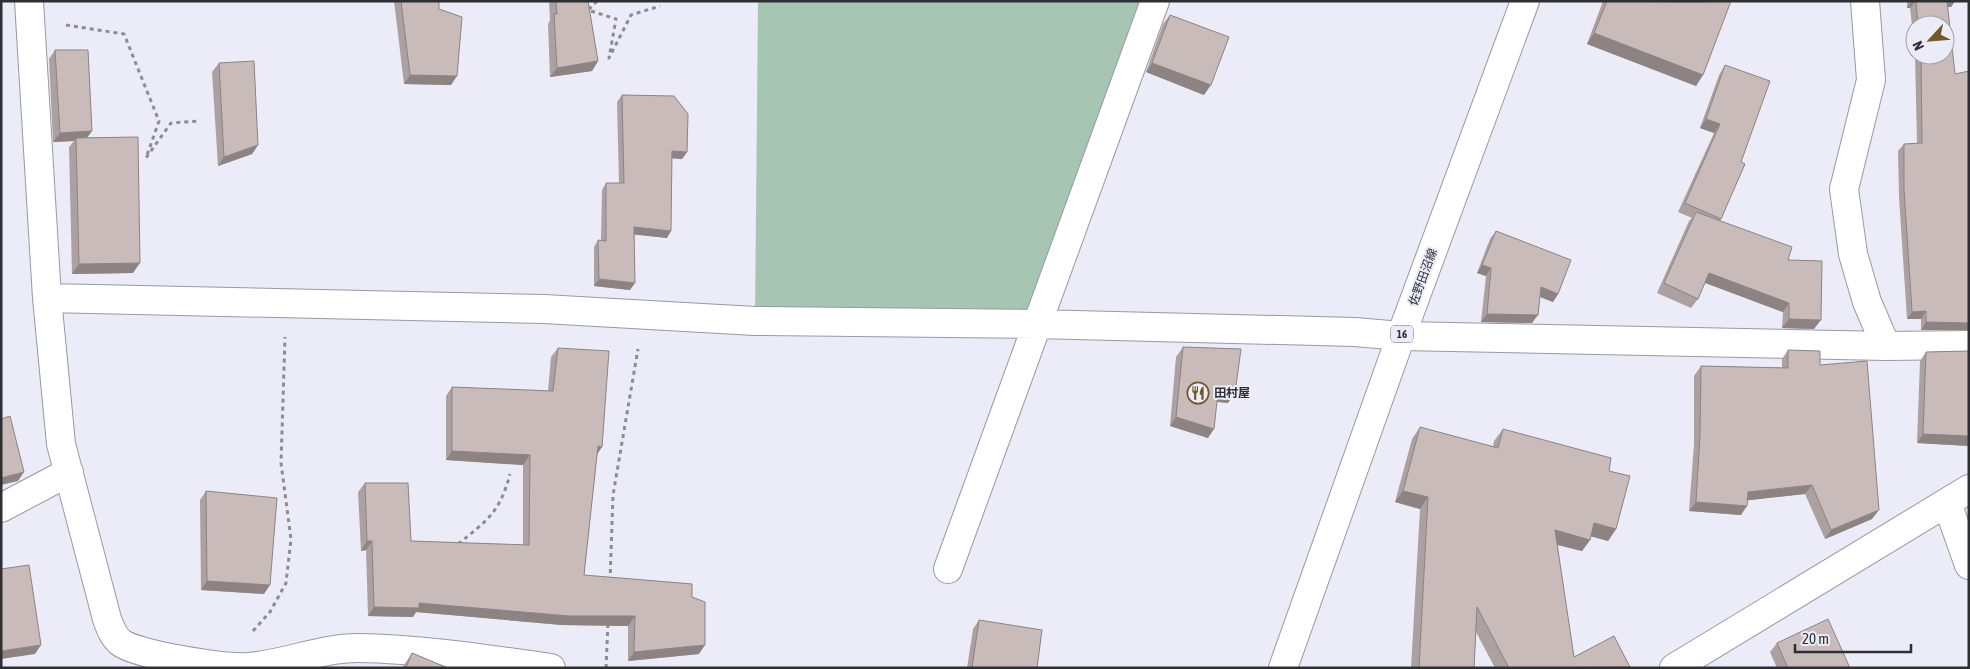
<svg xmlns="http://www.w3.org/2000/svg" width="1970" height="669" viewBox="0 0 1970 669" font-family="'Asap Condensed','Noto Sans JP',sans-serif">
<rect width="100%" height="100%" fill="#ebecf7"/>
<!-- green -->
<path fill="#a6c5b2" d="M 758,1 L 1155,1 L 1036,324 L 755,321 Z"/>
<g fill="none" stroke-linecap="round" stroke-linejoin="round">
<!-- minor casing -->
<g stroke="#9899a3" stroke-width="30">
<path id="minor" d="M 29,1 L 47,298 L 61,444 L 107,619 C 110,627 113,636 120,642 C 136,655 226,669 249,667 C 286,664 321,648 358,648 C 423,649 486,659 551,668
M 1865,1 L 1871,80 L 1844,189 L 1853,254 L 1867,302 L 1886,346
M 47,298 L 544,309 L 755,321 L 1036,324 L 1355,332 L 1401,336 L 1886,346 L 1969,345
M 1947,503 L 1969,565
M 1,508 L 69,472
M 948,569 L 1155,1"/>
</g>
<!-- tertiary casing -->
<g stroke="#9899a3" stroke-width="30">
<path id="tertiary" d="M 1674,668 L 1969,489"/>
</g>
<!-- primary casing -->
<g stroke="#9899a3" stroke-width="30">
<path id="primary" d="M 1283,668 L 1401,336 L 1525,1"/>
</g>
<!-- path -->
<path stroke="#8c8d94" stroke-width="3" stroke-dasharray="4 4" stroke-linecap="butt" d="M 597,1 L 588,10 L 616,19 L 609,58 L 631,15 L 660,6
M 66,25 L 124,34 L 159,121 L 146,158 L 171,123 L 199,121
M 458,544 C 487,521 500,512 510,474
M 610,581 L 613,495 L 638,349
M 253,631 L 270,612 L 286,583 L 291,539 L 281,463 L 285,337
M 606,668 L 608,622"/>
<!-- minor -->
<use href="#minor" stroke="#fff" stroke-width="28"/>
<!-- tertiary -->
<use href="#tertiary" stroke="#fff" stroke-width="28"/>
<!-- primary -->
<use href="#primary" stroke="#fff" stroke-width="28"/>
</g>
<!-- wall -->
<path fill="#aca1a0" d="M 394,1 L 439,1 L 439,9 L 451,85 L 404,84 Z
M 549,1 L 588,1 L 598,61 L 592,71 L 550,77 L 548,24 L 550,20 Z
M 1603,1 L 1731,1 L 1696,86 L 1587,44 Z
M 1907,1 L 1955,1 L 1951,7 L 1947,7 L 1969,330 L 1921,330 L 1921,319 L 1907,319 L 1899,197 L 1898,151 L 1904,144 L 1917,143 L 1915,55 L 1945,55 L 1945,25 L 1915,25 L 1915,51 L 1910,8 L 1907,8 Z
M 1170,15 L 1204,95 L 1146,72 L 1163,24 Z
M 55,50 L 92,131 L 87,138 L 133,273 L 72,274 L 69,147 L 74,141 L 53,142 L 49,59 Z
M 219,63 L 258,145 L 252,154 L 218,166 L 212,72 Z
M 1725,65 L 1721,219 L 1720,221 L 1788,260 L 1814,329 L 1782,328 L 1783,312 L 1705,283 L 1698,299 L 1691,308 L 1657,293 L 1689,221 L 1692,218 L 1678,212 L 1714,133 L 1700,128 L 1719,75 Z
M 622,95 L 687,152 L 682,159 L 672,158 L 667,238 L 634,234 L 630,290 L 594,286 L 594,247 L 598,240 L 601,240 L 602,190 L 606,183 L 619,183 L 617,102 Z
M 1496,231 L 1558,294 L 1553,302 L 1540,297 L 1532,323 L 1481,322 L 1486,276 L 1477,273 L 1490,239 Z
M 1183,347 L 1228,403 L 1217,402 L 1208,438 L 1170,426 L 1176,357 Z
M 558,348 L 597,454 L 584,575 L 692,597 L 699,654 L 628,661 L 628,626 L 562,625 L 416,612 L 413,617 L 368,616 L 366,550 L 361,551 L 358,492 L 365,483 L 411,541 L 523,545 L 523,465 L 446,460 L 446,396 L 452,387 L 548,391 L 551,357 Z
M 1788,350 L 1820,365 L 1872,519 L 1825,539 L 1805,494 L 1747,500 L 1741,515 L 1689,511 L 1694,444 L 1694,376 L 1701,366 L 1782,368 L 1782,359 Z
M 1969,351 L 1969,446 L 1917,443 L 1920,361 L 1926,352 Z
M 1420,427 L 1493,447 L 1494,441 L 1503,429 L 1609,471 L 1616,529 L 1608,541 L 1591,536 L 1590,540 L 1582,551 L 1557,545 L 1574,657 L 1630,668 L 1495,668 L 1476,632 L 1474,668 L 1411,668 L 1420,509 L 1395,502 L 1412,439 Z
M 206,491 L 264,594 L 201,590 L 200,500 Z
M 979,620 L 1037,668 L 967,668 L 973,629 Z
M 1777,643 L 1850,668 L 1777,668 L 1770,652 Z
M 412,653 L 448,668 L 402,668 Z"/>
<!-- shaded-wall -->
<path fill="#8c8382" d="M 1912,1 L 1915,1 L 1910,8 L 1907,8 Z
M 1946,1 L 1955,1 L 1951,7 L 1941,7 Z
M 1594,33 L 1703,75 L 1696,86 L 1587,44 Z
M 598,61 L 592,71 L 550,77 L 557,68 Z
M 1152,63 L 1211,85 L 1204,95 L 1146,72 Z
M 410,75 L 457,76 L 451,85 L 404,84 Z
M 1706,119 L 1720,124 L 1714,133 L 1700,128 Z
M 92,131 L 85,140 L 76,138 L 74,141 L 53,142 L 60,133 Z
M 258,145 L 252,154 L 218,166 L 224,157 Z
M 672,151 L 687,152 L 682,159 L 667,158 Z
M 634,227 L 671,231 L 667,238 L 629,234 Z
M 140,263 L 133,273 L 72,274 L 79,264 Z
M 1482,265 L 1491,268 L 1486,276 L 1477,273 Z
M 1709,273 L 1789,303 L 1783,312 L 1703,282 Z
M 599,279 L 635,283 L 630,290 L 594,286 Z
M 1541,287 L 1558,294 L 1553,302 L 1535,295 Z
M 1926,311 L 1921,319 L 1907,319 L 1912,312 Z
M 1487,314 L 1538,315 L 1532,323 L 1481,322 Z
M 1789,319 L 1821,320 L 1814,329 L 1782,328 Z
M 1926,322 L 1969,323 L 1969,330 L 1921,330 Z
M 1218,392 L 1235,393 L 1228,403 L 1211,401 Z
M 1176,417 L 1214,429 L 1208,438 L 1170,426 Z
M 1923,434 L 1969,436 L 1969,446 L 1917,443 Z
M 598,446 L 602,447 L 596,456 Z
M 452,451 L 530,455 L 523,465 L 446,460 Z
M 24,472 L 18,481 L 1,485 L 1,478 Z
M 1812,485 L 1805,494 L 1742,501 L 1748,492 Z
M 1403,491 L 1428,497 L 1420,509 L 1395,502 Z
M 1696,502 L 1747,506 L 1741,515 L 1689,511 Z
M 1879,510 L 1872,519 L 1825,539 L 1831,530 Z
M 1594,523 L 1616,529 L 1608,541 L 1586,535 Z
M 1555,530 L 1590,540 L 1582,551 L 1547,542 Z
M 367,541 L 372,541 L 366,550 L 361,551 Z
M 207,581 L 270,585 L 264,594 L 201,590 Z
M 419,603 L 635,616 L 628,626 L 562,625 L 416,612 L 413,617 L 368,616 L 374,607 Z
M 41,645 L 35,654 L 1,659 L 1,651 Z
M 705,645 L 699,654 L 628,661 L 634,652 Z"/>
<!-- building -->
<path fill="#c8bbba" stroke="#8c8382" d="M 401,1 L 439,1 L 439,9 L 462,17 L 457,76 L 410,75 Z
M 556,1 L 588,1 L 598,61 L 557,68 L 554,14 L 557,14 Z
M 1607,1 L 1693,2 L 1731,1 L 1703,75 L 1594,33 Z
M 1916,1 L 1947,1 L 1955,74 L 1969,71 L 1969,323 L 1926,322 L 1926,311 L 1912,312 L 1904,189 L 1904,144 L 1922,143 L 1921,55 L 1945,55 L 1945,25 L 1918,25 Z
M 1170,15 L 1229,37 L 1211,85 L 1152,63 Z
M 55,50 L 88,50 L 92,131 L 60,133 Z
M 254,61 L 258,145 L 224,157 L 219,63 Z
M 1725,65 L 1770,81 L 1741,162 L 1745,164 L 1721,219 L 1685,203 L 1720,124 L 1706,119 Z
M 622,95 L 674,96 L 688,114 L 687,152 L 672,151 L 671,231 L 634,227 L 635,283 L 599,279 L 598,240 L 606,241 L 606,183 L 624,183 Z
M 138,137 L 140,263 L 79,264 L 76,138 Z
M 1696,212 L 1792,247 L 1788,260 L 1822,261 L 1821,320 L 1789,319 L 1789,303 L 1709,273 L 1698,299 L 1664,283 Z
M 1496,231 L 1571,260 L 1558,294 L 1541,287 L 1538,315 L 1487,314 L 1491,268 L 1482,265 Z
M 1183,347 L 1241,349 L 1235,393 L 1218,392 L 1214,429 L 1176,417 Z
M 558,348 L 609,351 L 602,447 L 598,446 L 584,575 L 692,584 L 692,597 L 705,602 L 705,645 L 634,652 L 635,616 L 569,616 L 419,603 L 419,608 L 374,607 L 372,541 L 367,541 L 365,483 L 408,483 L 411,541 L 529,545 L 530,455 L 452,451 L 452,387 L 553,391 Z
M 1788,350 L 1820,351 L 1820,365 L 1867,361 L 1879,510 L 1831,530 L 1812,485 L 1748,492 L 1747,506 L 1696,502 L 1700,435 L 1701,366 L 1788,368 Z
M 1969,351 L 1969,436 L 1923,434 L 1926,352 Z
M 10,416 L 24,472 L 1,478 L 1,419 Z
M 1420,427 L 1498,448 L 1503,429 L 1611,458 L 1609,471 L 1630,476 L 1616,529 L 1594,523 L 1590,540 L 1555,530 L 1574,657 L 1614,636 L 1630,667 L 1509,668 L 1477,607 L 1474,668 L 1419,668 L 1428,497 L 1403,491 Z
M 206,491 L 277,498 L 270,585 L 207,581 Z
M 29,565 L 41,645 L 1,651 L 1,569 Z
M 1828,619 L 1850,668 L 1788,668 L 1777,643 Z
M 979,620 L 1042,630 L 1037,668 L 972,668 Z
M 412,653 L 448,668 L 406,668 Z"/>
<!-- icons -->
<defs>
<g id="restaurant-ring" transform="scale(1.125)"><circle r="9.5" fill="#ebecf7" stroke="#715729" stroke-width="1.5"/><path d="M-5-6h1v4h1v-4h1v4h1v-4h1v5L-1.5 .5V6h-2V.5L-5-1ZM5-6V6H3V1.5H1.5Q1.5-4 5-6Z" fill="#715729"/></g>
</defs>
<g fill-rule="evenodd">
<use href="#restaurant-ring" x="1198" y="393"/>
</g>
<g text-anchor="middle" stroke-width="4" stroke-linejoin="round" paint-order="stroke">
<!-- shield labels -->
<rect fill="#ebecf7" stroke="#67686e" stroke-width="1" x="1391" y="325.5" width="22" height="17" rx="4"/>
<g font-size="11" font-weight="bold" fill="#2e2f33">
<text x="1402" y="338">16</text>
</g>
<!-- street labels -->
<g font-size="12" fill="#2e2f33" stroke="#ebecf7">
<text transform="translate(1423 277) rotate(-70)" y="4">佐野田沼線</text>
</g>
<!-- poi labels -->
<g font-size="12" font-weight="bold" fill="#2e2f33" stroke="#ebecf7" text-anchor="start">
<text x="1214" y="397">田村屋</text>
</g>
</g>
<!-- border -->
<rect width="1970" height="669" fill="none" stroke="#2e2f33" stroke-width="5"/>
<!-- north arrow -->
<g transform="translate(1930 40) rotate(244)"><circle r="24" fill="#ebecf7" stroke="#9fa0a9"/>
<path d="M0-4L9 19L0 12L-9 19Z" fill="#715729"/>
<text y="-8" font-size="14" font-weight="bold" text-anchor="middle" fill="#2e2f33">N</text>
</g>
<!-- scale -->
<path d="M1795 644v8h116v-8" fill="none" stroke="#2e2f33" stroke-width="2.5"/>
<text x="1802" y="644" font-size="15" fill="#2e2f33" stroke="#ebecf7" stroke-width="4" paint-order="stroke">20 m</text>
</svg>
